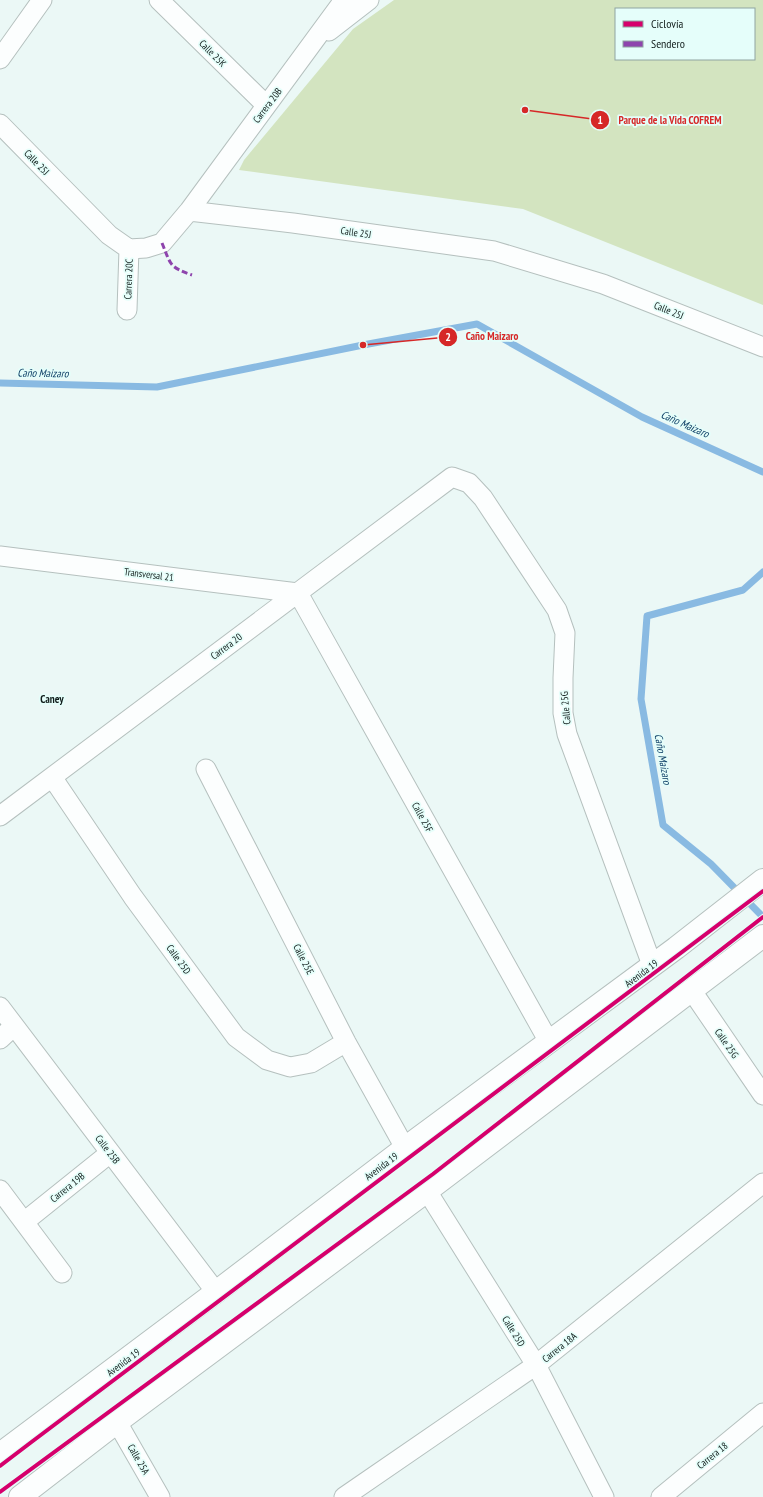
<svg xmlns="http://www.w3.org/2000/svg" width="763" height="1497" viewBox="0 0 763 1497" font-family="'PT Sans Narrow',sans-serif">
<rect width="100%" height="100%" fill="#ebf8f6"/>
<!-- green -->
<path fill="#d3e4c0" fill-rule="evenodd" d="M 394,0 L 763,0 L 763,305 L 523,209 L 239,170 L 244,160 L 353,29 ZM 616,9 L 754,9 L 754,59 L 616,59 Z"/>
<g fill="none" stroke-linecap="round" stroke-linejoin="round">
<!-- stream -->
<path stroke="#89bae2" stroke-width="7" d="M 0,383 L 157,387 L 363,345 L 477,324 L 642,417 L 763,472
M 763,572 L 743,590 L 647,616 L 641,699 L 663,825 L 711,864 L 763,917"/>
<!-- street casing -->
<g stroke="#b5c0be" stroke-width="21">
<path id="street" d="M 159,0 L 266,105
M 329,31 L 369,0
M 0,59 L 42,0
M 0,124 L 109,235 L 129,249 L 146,248 L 162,243 L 189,211 L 344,0
M 189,211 L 293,223 L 494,251 L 603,284 L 763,347
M 127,310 L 129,249
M 0,556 L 298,593 L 549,1042
M 206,769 L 346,1042 L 405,1148
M 52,777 L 133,897 L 236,1037 L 267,1060 L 290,1067 L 311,1063 L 346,1042
M 0,816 L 452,477 L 469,483 L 483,498 L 557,610 L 565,633 L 563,678 L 563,713 L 567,734 L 652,965
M 692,991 L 763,1095
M 0,1007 L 216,1292
M 0,1039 L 14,1026
M 0,1190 L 62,1273
M 427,1191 L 536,1365 L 604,1497
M 24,1222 L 110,1153
M 117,1422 L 160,1497
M 344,1497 L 536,1365 L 763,1183
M 661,1497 L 763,1413"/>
</g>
<!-- secondary casing -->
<g stroke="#b5c0be" stroke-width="24">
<path id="secondary" d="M 0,1454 L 216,1292 L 405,1148 L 676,948 L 763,880
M 20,1497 L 117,1422 L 427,1191 L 763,936"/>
</g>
<!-- street -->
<use href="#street" stroke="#fcfefe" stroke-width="19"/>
<!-- secondary -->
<use href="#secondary" stroke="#fcfefe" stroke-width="22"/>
<!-- quiet -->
<path stroke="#8e44ad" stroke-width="3" stroke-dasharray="6 3" stroke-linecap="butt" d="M 162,243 C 171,265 169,267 192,275"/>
<!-- cycleway casing -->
<g stroke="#e5fefa" stroke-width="6">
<path id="cycleway" d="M 0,1466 C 253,1273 509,1084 763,891
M 0,1492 L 433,1174 L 763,917"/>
</g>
<!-- cycleway -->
<use href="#cycleway" stroke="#d6006c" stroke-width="4"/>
</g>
<g text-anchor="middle" stroke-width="3.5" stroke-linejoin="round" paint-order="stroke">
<!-- street labels -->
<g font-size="10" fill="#111d1b" stroke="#e5fefa">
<text transform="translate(213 53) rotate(45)" y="4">Calle 25K</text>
<text transform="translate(267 105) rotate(-53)" y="4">Carrera 20B</text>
<text transform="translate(37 162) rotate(46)" y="4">Calle 25J</text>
<text transform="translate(356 232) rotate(8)" y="4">Calle 25J</text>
<text transform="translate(128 279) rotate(-88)" y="4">Carrera 20C</text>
<text transform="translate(669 310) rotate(22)" y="4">Calle 25J</text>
<text transform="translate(149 574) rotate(7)" y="4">Transversal 21</text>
<text transform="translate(226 646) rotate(-37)" y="4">Carrera 20</text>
<text transform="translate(565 708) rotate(-95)" y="4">Calle 25G</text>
<text transform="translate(423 817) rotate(61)" y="4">Calle 25F</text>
<text transform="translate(179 959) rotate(54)" y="4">Calle 25D</text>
<text transform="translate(304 959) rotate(63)" y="4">Calle 25E</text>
<text transform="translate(641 973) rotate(-37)" y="4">Avenida 19</text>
<text transform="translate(727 1043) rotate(55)" y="4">Calle 25G</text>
<text transform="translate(108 1149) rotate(53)" y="4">Calle 25B</text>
<text transform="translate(381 1166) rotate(-37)" y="4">Avenida 19</text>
<text transform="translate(67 1187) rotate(-39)" y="4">Carrera 19B</text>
<text transform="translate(514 1331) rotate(58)" y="4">Calle 25D</text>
<text transform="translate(559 1347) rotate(-39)" y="4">Carrera 18A</text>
<text transform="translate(123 1362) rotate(-37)" y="4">Avenida 19</text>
<text transform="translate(712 1455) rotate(-39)" y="4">Carrera 18</text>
<text transform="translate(139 1459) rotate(60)" y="4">Calle 25A</text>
</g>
<!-- water labels -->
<g font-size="11" font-style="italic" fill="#104067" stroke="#e5fefa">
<text transform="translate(43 373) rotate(1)" y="4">Caño Maizaro</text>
<text transform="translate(685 424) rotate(24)" y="4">Caño Maizaro</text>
<text transform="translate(663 759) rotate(80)" y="4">Caño Maizaro</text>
</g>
<!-- neighbourhood labels -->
<g font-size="11" font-weight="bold" fill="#111d1b" stroke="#e5fefa">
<text x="52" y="703">Caney</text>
</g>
</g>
<!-- callouts -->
<path fill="none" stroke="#d62828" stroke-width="1.5" d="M525 110L600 120M363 345L448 337"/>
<g fill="#d62828" stroke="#e5fefa" stroke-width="1.5">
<circle cx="525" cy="110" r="4"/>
<circle cx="363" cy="345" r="4"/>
<circle cx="600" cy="120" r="10"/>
<circle cx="448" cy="337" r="10"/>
</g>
<g font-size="12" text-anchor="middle" font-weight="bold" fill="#fff">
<text x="600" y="124">1</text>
<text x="448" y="341">2</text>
</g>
<g font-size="11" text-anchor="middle" font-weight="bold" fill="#d62828" stroke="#e5fefa" stroke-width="3.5" stroke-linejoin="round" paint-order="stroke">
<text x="670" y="124">Parque de la Vida COFREM</text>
<text x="492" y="340">Caño Maizaro</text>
</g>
<!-- legend -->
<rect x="615" y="8" width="140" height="52" fill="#e5fefa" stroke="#90a4a1"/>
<rect x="623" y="21" width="20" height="6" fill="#d6006c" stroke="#90a4a1"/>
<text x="651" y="28" font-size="12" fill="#111d1b">Ciclovía</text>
<rect x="623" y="41" width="20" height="6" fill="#8e44ad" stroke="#90a4a1"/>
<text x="651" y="48" font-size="12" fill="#111d1b">Sendero</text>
</svg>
